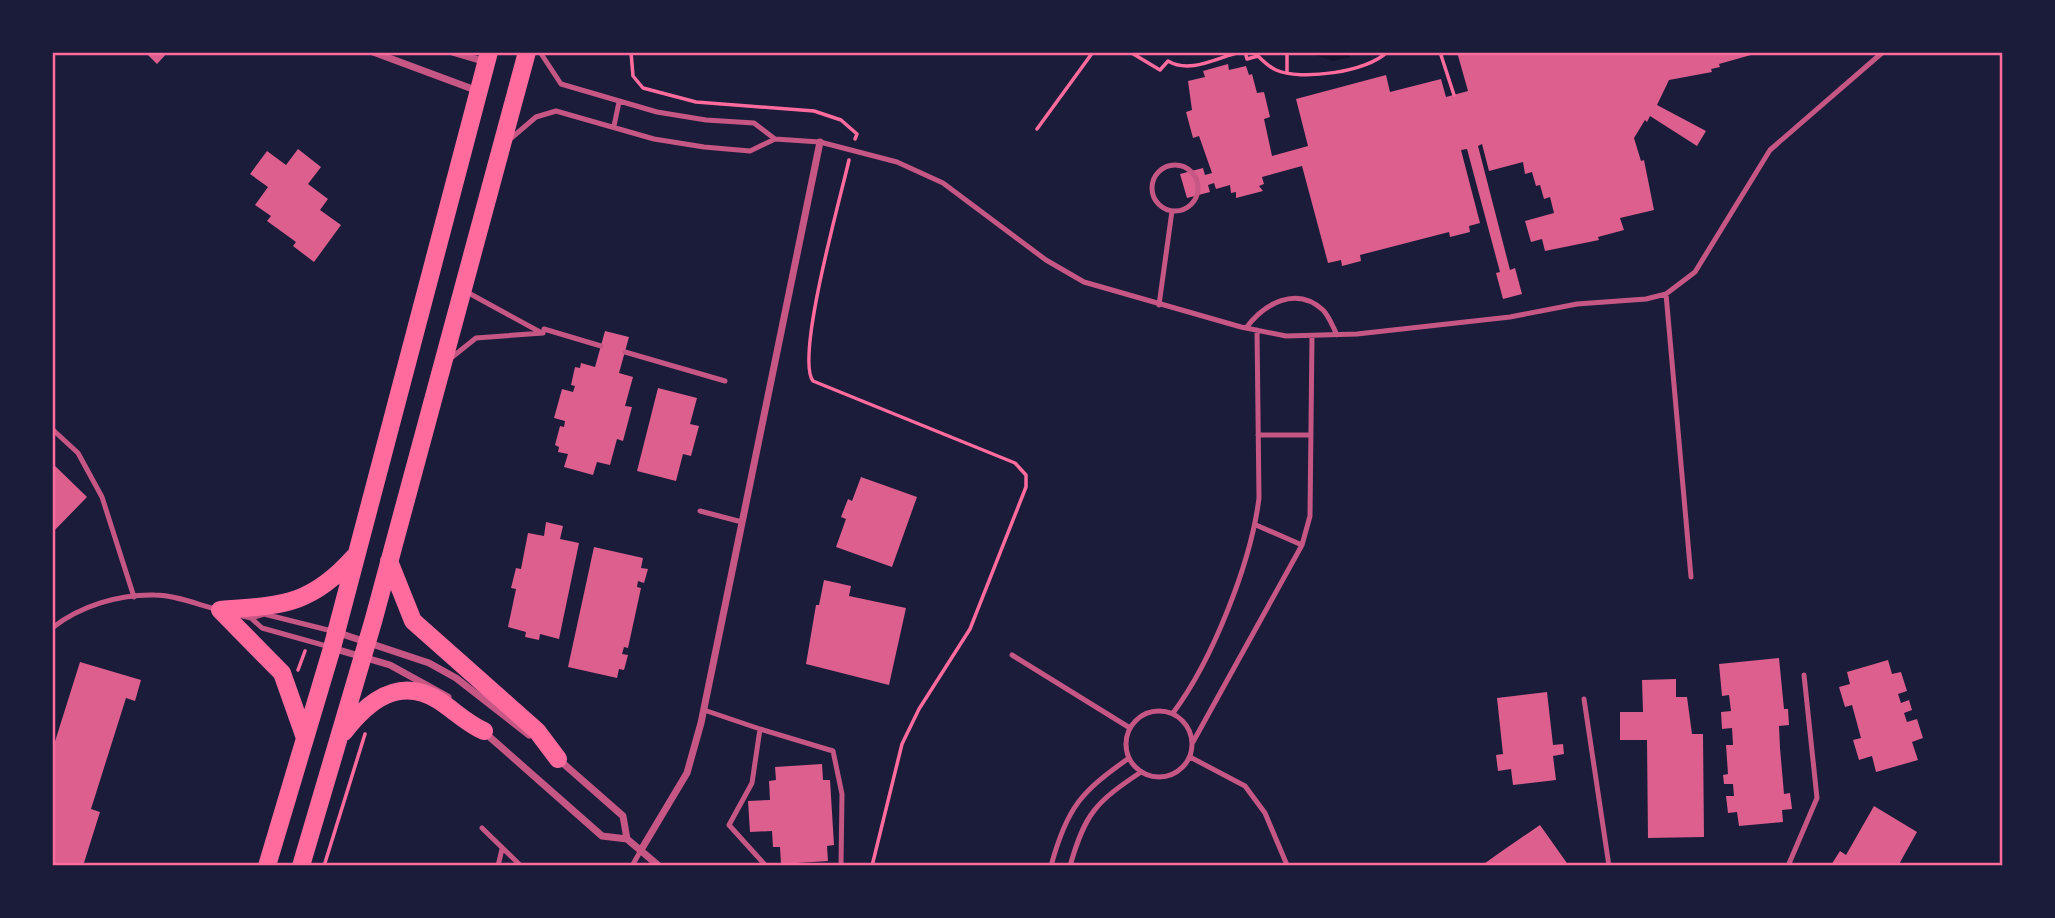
<svg xmlns="http://www.w3.org/2000/svg" width="2055" height="918" viewBox="0 0 2055 918" font-family="Quicksand,sans-serif">
<rect width="100%" height="100%" fill="#1b1b3a"/>
<!-- water -->
<path fill="#12122b" d="M 1309,53 L 1350,52 L 1350,57 L 1333,61 Z"/>
<!-- building -->
<path fill="#dd5f8e" d="M 145,52 L 168,52 L 157,64 Z
M 1457,52 L 1758,53 L 1719,64 L 1720,67 L 1711,69 L 1712,72 L 1669,80 L 1657,105 L 1706,131 L 1697,146 L 1650,116 L 1647,122 L 1645,120 L 1634,138 L 1641,161 L 1644,160 L 1654,210 L 1620,218 L 1624,230 L 1598,237 L 1599,240 L 1545,251 L 1542,239 L 1531,242 L 1525,221 L 1554,213 L 1550,197 L 1544,199 L 1540,185 L 1536,186 L 1532,172 L 1525,174 L 1523,162 L 1489,171 L 1482,144 L 1478,146 L 1510,270 L 1515,268 L 1522,294 L 1503,299 L 1496,273 L 1500,272 L 1467,149 L 1461,150 L 1480,223 L 1469,226 L 1470,232 L 1450,237 L 1449,232 L 1360,255 L 1361,261 L 1342,266 L 1341,260 L 1328,263 L 1302,166 L 1262,177 L 1264,184 L 1259,186 L 1263,191 L 1236,198 L 1236,192 L 1231,193 L 1230,185 L 1216,189 L 1214,183 L 1208,185 L 1210,192 L 1187,198 L 1180,174 L 1203,168 L 1205,175 L 1212,173 L 1199,136 L 1193,138 L 1186,112 L 1192,110 L 1188,81 L 1205,77 L 1203,71 L 1228,64 L 1229,70 L 1246,66 L 1249,75 L 1252,74 L 1257,93 L 1264,92 L 1270,117 L 1264,119 L 1272,156 L 1308,146 L 1296,99 L 1386,75 L 1390,92 L 1441,79 L 1446,97 L 1468,91 Z
M 298,149 L 321,167 L 308,184 L 328,199 L 320,210 L 341,225 L 314,262 L 293,246 L 296,242 L 267,221 L 271,216 L 255,205 L 268,187 L 250,174 L 267,151 L 286,165 Z
M 605,331 L 629,337 L 619,373 L 633,377 L 625,406 L 632,407 L 623,441 L 617,439 L 610,465 L 597,462 L 593,475 L 564,467 L 568,454 L 558,452 L 559,447 L 555,445 L 560,426 L 564,427 L 565,421 L 554,418 L 562,389 L 573,392 L 575,386 L 571,385 L 575,367 L 580,368 L 581,363 L 595,367 Z
M 658,388 L 697,398 L 690,424 L 699,426 L 691,456 L 683,454 L 676,481 L 637,471 Z
M 52,463 L 87,497 L 52,533 Z
M 861,477 L 917,497 L 892,567 L 836,547 L 846,519 L 841,517 L 848,499 L 852,501 Z
M 546,522 L 563,526 L 560,539 L 579,543 L 559,639 L 540,634 L 539,640 L 525,637 L 526,632 L 508,627 L 516,589 L 511,588 L 516,568 L 521,569 L 528,533 L 544,536 Z
M 594,547 L 643,558 L 641,568 L 648,569 L 644,583 L 638,581 L 637,587 L 641,588 L 628,648 L 624,647 L 622,654 L 628,655 L 624,670 L 619,669 L 617,678 L 568,667 Z
M 824,580 L 851,586 L 849,596 L 906,608 L 889,685 L 806,664 L 816,605 L 819,605 Z
M 1779,658 L 1784,709 L 1788,709 L 1789,725 L 1779,726 L 1780,748 L 1784,794 L 1790,793 L 1792,809 L 1782,810 L 1783,822 L 1739,826 L 1737,812 L 1728,813 L 1726,796 L 1734,796 L 1733,784 L 1724,784 L 1723,775 L 1728,774 L 1726,745 L 1733,745 L 1732,728 L 1722,729 L 1721,712 L 1731,711 L 1729,695 L 1722,696 L 1719,664 Z
M 1888,660 L 1892,674 L 1901,672 L 1907,691 L 1898,694 L 1901,703 L 1909,700 L 1912,710 L 1904,713 L 1907,722 L 1917,719 L 1923,738 L 1912,742 L 1918,760 L 1876,772 L 1872,756 L 1859,760 L 1853,740 L 1861,738 L 1852,705 L 1845,707 L 1839,687 L 1850,684 L 1847,672 Z
M 80,662 L 141,680 L 135,701 L 126,698 L 91,809 L 100,812 L 83,866 L 52,866 L 52,751 Z
M 1676,679 L 1676,697 L 1687,697 L 1692,734 L 1703,734 L 1704,837 L 1648,838 L 1647,740 L 1620,740 L 1620,712 L 1643,712 L 1642,680 Z
M 1547,692 L 1553,745 L 1563,744 L 1564,754 L 1553,756 L 1556,780 L 1513,785 L 1511,769 L 1498,771 L 1496,755 L 1503,754 L 1497,698 Z
M 822,764 L 823,780 L 830,780 L 834,845 L 827,846 L 828,861 L 781,864 L 780,847 L 773,847 L 772,831 L 750,832 L 748,801 L 770,800 L 769,781 L 776,780 L 775,767 Z
M 1874,806 L 1917,832 L 1898,866 L 1831,865 L 1840,851 L 1846,855 Z
M 1540,825 L 1569,866 L 1481,866 L 1502,851 Z"/>
<g fill="none" stroke-linecap="round" stroke-linejoin="round">
<!-- path -->
<path stroke="#ff6b9d" stroke-width="3.5" d="M 631,52 L 633,76 L 643,88 L 696,102 L 814,111 L 841,120 L 857,134 L 855,139
M 1130,52 L 1160,70 L 1168,61 C 1190,74 1216,58 1240,52
M 1245,52 L 1247,59 L 1258,56 C 1263,61 1269,67 1276,70 C 1300,81 1368,72 1387,52
M 1287,52 L 1287,71
M 1440,52 L 1454,95
M 1037,129 L 1093,52
M 849,160 C 841,196 795,358 813,381 L 1015,463 L 1026,475 L 1026,487 L 970,629 L 919,709 L 902,744 L 872,866
M 298,670 L 305,651
M 324,866 L 365,734"/>
<!-- service -->
<path stroke="#c65784" stroke-width="5" d="M 614,126 L 619,102
M 775,139 L 820,142 L 897,162 L 943,183 L 1046,260 L 1084,282 L 1241,327 L 1286,336 L 1357,334 L 1510,317 L 1577,304 L 1646,299 L 1666,294 L 1695,272 L 1770,150 L 1883,52
M 509,140 L 536,117 L 556,111 L 654,139 L 704,147 L 750,151 L 775,139 L 754,123 L 706,120 L 657,112 L 561,84 L 540,52
M1152 188a23 23 0 1 1 46 0a23 23 0 1 1-46 0Z
M 465,291 L 540,332
M 1666,294 L 1691,577
M 1159,305 L 1172,211
M 1246,328 C 1264,304 1296,285 1323,310 C 1329,316 1333,327 1337,335
M 544,329 L 601,346
M 625,352 L 725,381
M 451,358 L 476,338 L 543,333
M 52,429 L 78,453 L 102,497 L 134,597
M 1258,435 L 1311,435
M 700,511 L 742,522
M 1256,525 L 1302,545
M 238,615 L 251,618 L 262,628 L 330,647
M 251,618 L 264,614 L 332,631
M 52,628 C 80,606 119,594 155,595 C 175,595 199,605 219,610
M 1012,655 L 1130,728
M 1584,699 L 1609,866
M 704,710 L 760,729 L 752,783 L 729,825 L 766,866
M1126 744a33 33 0 1 1 66 0a33 33 0 1 1-66 0Z
M 1173,713 C 1212,661 1251,563 1259,498 L 1257,330
M 760,729 L 833,751 L 842,794 L 841,866
M 1193,742 L 1302,545 L 1310,516 L 1312,336
M 1190,757 L 1245,786 L 1265,813 L 1287,865
M 482,828 L 521,866
M 498,866 L 502,849
M 632,866 L 641,850
M 1051,866 C 1067,807 1081,792 1129,758
M 1070,866 C 1085,813 1096,802 1141,772
M 1788,866 L 1817,798 L 1804,675"/>
<!-- minor -->
<path stroke="#c65784" stroke-width="7" d="M 373,52 L 478,91
M 452,52 L 486,62
M 336,632 L 429,663 L 456,678 L 529,735
M 332,648 L 390,665 L 448,697
M 484,732 L 602,836 L 627,839 L 659,866
M 557,758 L 623,816 L 627,839
M 641,850 L 687,773 L 701,723 L 820,142"/>
<!-- trunk -->
<path stroke="#ff6b9d" stroke-width="18" d="M 389,561 L 413,621 L 537,731 L 558,759
M 220,610 L 282,673 L 305,738
M 220,610 C 282,605 310,606 354,557
M 344,732 C 368,701 399,676 438,700 C 454,710 466,723 484,731
M 267,866 L 332,648 L 489,52
M 301,866 L 373,622 L 527,52"/>
</g>
<!-- border -->
<rect width="2055" height="918" fill="none" stroke="#1b1b3a" stroke-width="108"/>
<rect x="54" y="54" width="1947" height="810" fill="none" stroke="#ff6b9d" stroke-width="2.5"/>
</svg>
